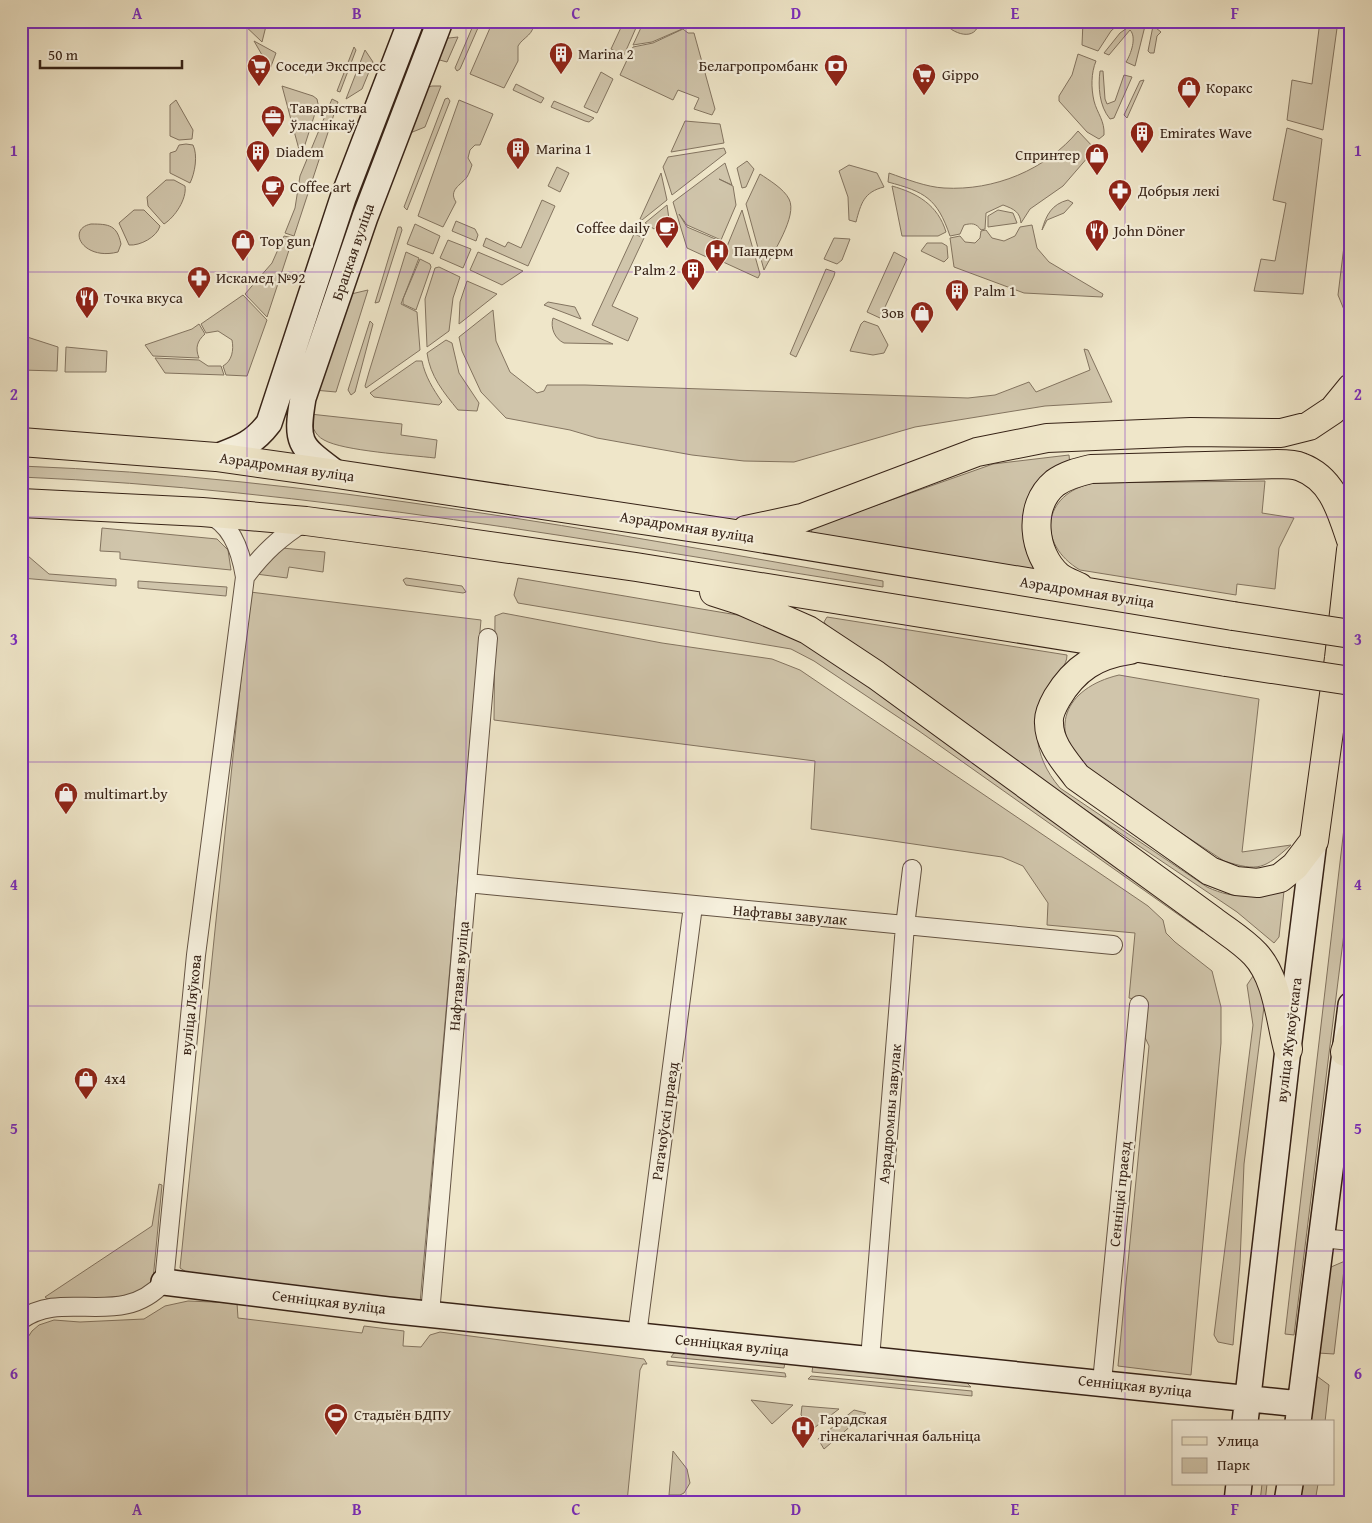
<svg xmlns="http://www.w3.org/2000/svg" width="1372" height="1523" viewBox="0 0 1372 1523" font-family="'Gentium Book Plus',serif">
<rect width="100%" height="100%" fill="#efe6c9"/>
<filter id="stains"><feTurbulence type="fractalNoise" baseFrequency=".004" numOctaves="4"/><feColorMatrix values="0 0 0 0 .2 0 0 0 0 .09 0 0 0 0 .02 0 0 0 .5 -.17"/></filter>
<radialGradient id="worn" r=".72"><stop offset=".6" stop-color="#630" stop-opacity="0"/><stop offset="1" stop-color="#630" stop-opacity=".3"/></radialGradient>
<!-- green -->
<path fill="#d0c5ab" stroke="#837460" d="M 240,21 L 262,21 L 266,26 L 262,42 Z
M 475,21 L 481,21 L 460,69 L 457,71 L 455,68 Z
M 493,21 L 533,21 C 536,34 523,37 518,46 L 518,61 L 504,88 L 470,74 Z
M 624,21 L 639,21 L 624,55 L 611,49 Z
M 644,21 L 681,21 L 682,29 L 652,42 L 633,45 Z
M 943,21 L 979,21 C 977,43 951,34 943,21 Z
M 1083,21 L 1122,21 L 1111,31 L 1098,51 L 1082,45 Z
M 1137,21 L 1146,22 L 1135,66 L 1126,62 C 1131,54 1137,37 1130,30 L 1109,55 L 1104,53 L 1120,33 Z
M 1154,21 L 1156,21 L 1156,28 L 1161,32 L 1157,36 L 1154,53 L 1150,53 L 1148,51 Z
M 1320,21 L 1338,21 L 1323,130 L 1287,120 L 1292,80 L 1312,84 Z
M 683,29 L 688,33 L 694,33 L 715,109 L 712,115 L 694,109 L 699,98 L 678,90 L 673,100 L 620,75 L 633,47 L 653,43 Z
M 458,37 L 447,62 L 436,59 L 440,39 Z
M 254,41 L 276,53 L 270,69 Z
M 354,47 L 356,50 L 340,92 L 337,91 Z
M 365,50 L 373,62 L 362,89 L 346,99 Z
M 1078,54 L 1096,61 C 1091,73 1091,88 1094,101 C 1097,113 1105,121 1104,135 L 1099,139 L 1087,132 L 1059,101 L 1059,96 L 1072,75 Z
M 1100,71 L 1103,71 L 1105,99 L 1107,104 L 1115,101 L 1124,75 L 1132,77 L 1114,118 L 1110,119 C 1099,106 1098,86 1100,71 Z
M 601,72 L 613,79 L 597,113 L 584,107 Z
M 1144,80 L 1127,118 L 1124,115 L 1140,81 Z
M 516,84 L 544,98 L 541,103 L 513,90 Z
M 282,86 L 313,96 L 317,99 L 318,104 L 301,157 Z
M 432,86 L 441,86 L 425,127 L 405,135 L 425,88 Z
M 448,98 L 450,101 L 407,210 L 404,207 L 445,99 Z
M 332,99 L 338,102 L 294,236 L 285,233 L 295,208 L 300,176 Z
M 176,100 L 193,130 L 192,139 L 179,140 L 170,136 L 170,105 Z
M 459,100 L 493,114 L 480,145 L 475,145 L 470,150 L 468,158 L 472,165 C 471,168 469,174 467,177 C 461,185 448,190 456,202 L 443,227 L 418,216 Z
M 554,101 L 594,118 L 589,122 L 585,121 L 551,107 Z
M 685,121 L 720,124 L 724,143 L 671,152 Z
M 1287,128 L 1322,139 L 1303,294 L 1254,291 L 1261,259 L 1275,261 L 1286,203 L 1273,200 Z
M 1078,131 L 1095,149 L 1063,186 L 1030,209 L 1021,223 C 1020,212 1014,209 1003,205 L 986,213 L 985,229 L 981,230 C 976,223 972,223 964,225 L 960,234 L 950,236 C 937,198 925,192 888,182 L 889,173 C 906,179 926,187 944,188 C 994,191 1046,170 1078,131 Z
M 186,144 L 193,145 C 198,155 195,173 190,183 L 170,173 L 170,153 L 176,151 L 179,145 Z
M 724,148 L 726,153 L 672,195 L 663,167 L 668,157 Z
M 747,161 L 754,169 L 746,187 L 742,188 L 737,168 Z
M 725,163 L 732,185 L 719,179 L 733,186 L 736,205 L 721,240 L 687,225 L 679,214 L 687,227 L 720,241 L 713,260 L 687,248 L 673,202 Z
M 849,165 L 877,173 L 884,187 C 864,192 861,203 856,222 L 849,220 L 848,197 L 839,171 Z
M 557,167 L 569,173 L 560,192 L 548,186 Z
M 661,173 L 667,200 L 642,220 L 640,219 Z
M 760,174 C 769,180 784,189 789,199 C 798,216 772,254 764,270 L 746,204 Z
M 166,180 L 174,180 L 185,186 C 187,199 175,217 164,224 L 148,206 L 147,197 Z
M 892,186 C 917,193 938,205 946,232 L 938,236 L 902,236 Z
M 1351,189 L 1351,317 L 1347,317 L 1338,295 Z
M 542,200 L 555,206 L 528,266 L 483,246 L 486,238 L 505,247 L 508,242 L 521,248 Z
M 1068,200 L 1073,203 L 1064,213 L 1047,220 L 1042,230 C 1046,215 1052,204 1068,200 Z
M 667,205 L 669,219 L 654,229 L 645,223 Z
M 134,210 L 144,210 L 160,226 C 157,237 140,246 129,245 L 119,223 Z
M 742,210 L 760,274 L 758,278 L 721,261 Z
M 998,210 L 1013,213 L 1017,223 L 988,227 L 988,216 Z
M 456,221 L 475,229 L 478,235 L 476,241 L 452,231 Z
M 91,224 C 109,224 117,225 121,244 L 118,252 C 83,261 66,229 91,224 Z
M 415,224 L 440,236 L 433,254 L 407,244 Z
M 1032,225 L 1037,248 L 1049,262 L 1103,294 L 1102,297 L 1024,293 L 954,267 L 950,238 L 960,236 L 965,242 L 975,243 L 980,238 L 981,231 L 986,230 L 992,238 L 1004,241 L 1015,236 L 1020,227 Z
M 398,227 L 401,227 L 402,230 L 379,302 L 375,303 Z
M 634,234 L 644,238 L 612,306 L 638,318 L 628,341 L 592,325 Z
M 284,236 L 293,238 L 267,317 L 245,294 L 272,263 Z
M 834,238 L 850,239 L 842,260 L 837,264 L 824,259 Z
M 448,240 L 471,249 L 463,268 L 440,258 Z
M 927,243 L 942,243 L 947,246 L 948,258 L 944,262 L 921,251 Z
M 406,252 L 419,258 L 401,304 L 417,312 L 420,350 L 366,388 L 365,386 L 369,372 Z
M 478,252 L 523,271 L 502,285 L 470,270 Z
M 894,252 L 907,259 L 880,318 L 867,312 Z
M 420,259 L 430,264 L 431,267 L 416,310 L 403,304 L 403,299 Z
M 439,267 L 460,277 L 453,298 L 449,331 L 427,347 L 425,299 L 435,268 Z
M 826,269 L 835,272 L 834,276 L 796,357 L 790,354 Z
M 467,281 L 497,294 L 459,324 L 460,302 Z
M 368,290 L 336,392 L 314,390 L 351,294 Z
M 243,295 L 267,320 L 247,376 L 226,375 L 223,366 C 232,361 234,350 232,340 L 218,331 L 206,333 L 201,324 Z
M 548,302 L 575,307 L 581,319 L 544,305 Z
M 493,310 L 496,341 L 510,372 L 537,393 L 544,391 L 547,385 L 585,385 L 968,398 L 995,395 L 1029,382 L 1036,392 L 1090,370 L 1084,349 L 1088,350 L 1112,402 L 1045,406 L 915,427 L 794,462 L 744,461 L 692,455 L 597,438 L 570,430 L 506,418 L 481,392 L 462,351 L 459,337 Z
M 553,318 L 613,344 L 564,343 C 555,339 550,328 553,318 Z
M 370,321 L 373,324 L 355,392 L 351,395 L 348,390 Z
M 864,321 L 878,326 L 888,345 L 884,353 L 873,355 L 850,351 L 861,324 Z
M 199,324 L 205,334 C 197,341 195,348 199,358 L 153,356 L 145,345 L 192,329 Z
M 21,335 L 58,347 L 57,371 L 21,370 Z
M 446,340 L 452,343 L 459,373 L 479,403 L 477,411 L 458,410 C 444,393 430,376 427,353 Z
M 66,347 L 107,351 L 106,372 L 65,372 Z
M 155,358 L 199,360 L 208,366 L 221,366 L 224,375 L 165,373 Z
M 416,361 L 422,361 C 425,376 433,389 442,402 L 439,405 L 374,397 L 370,393 Z
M 310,414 L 402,424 L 401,435 L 437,440 L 435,458 C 410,455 343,451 324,440 C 314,435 311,424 310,414 Z
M 1069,455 L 1070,465 L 1059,471 L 1037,568 L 1033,574 L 811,536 L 812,528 L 993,464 Z
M 21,466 C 311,477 598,531 883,581 L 883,587 C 597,542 311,489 21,477 Z
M 1265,481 L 1262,513 L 1294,518 L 1279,548 L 1275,589 L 1237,584 L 1236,595 L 1080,570 C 1036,544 1042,494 1093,483 Z
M 102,528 L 217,539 L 228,550 L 231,570 L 120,559 L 120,552 L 100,551 Z
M 282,548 L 325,552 L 323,572 L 289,567 L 287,578 L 256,574 Z
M 21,550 L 49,574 L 116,579 L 116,586 L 21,578 Z
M 406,578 L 462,586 L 466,592 L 463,593 L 406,585 L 403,580 Z
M 518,578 L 755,618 L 772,625 L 821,653 L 1163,891 L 1206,929 L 1203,932 L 919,731 L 814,661 L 791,649 L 518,603 L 514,595 Z
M 138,581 L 227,587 L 226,596 L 138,588 Z
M 250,592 L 481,620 L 420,1303 L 202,1282 L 180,1268 Z
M 503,613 L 662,643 L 772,659 L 800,670 L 1148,906 L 1163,920 L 1166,933 L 1175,942 L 1212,971 L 1221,1007 L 1221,1043 L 1191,1375 L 1118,1366 L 1149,1046 L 1142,1031 L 1146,1002 L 1129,998 L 1135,933 L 1047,925 L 1048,903 L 1023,866 L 1002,857 L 811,829 L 815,761 L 494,720 L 495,616 Z
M 827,617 L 1067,655 C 1067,666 1058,672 1052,681 C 1030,719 1032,755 1060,788 L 1207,887 C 1237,901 1254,895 1284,891 L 1279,937 L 1274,943 L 1237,912 L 1056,790 L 828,627 L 824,622 Z
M 1119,675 L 1259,699 L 1242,852 L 1291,845 C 1264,869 1259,872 1224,861 L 1088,772 C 1046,731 1064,688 1119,675 Z
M 1351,768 L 1351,877 L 1294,1335 L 1285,1334 Z
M 1257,970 L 1266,991 L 1244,1164 L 1240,1263 L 1233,1345 L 1218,1342 L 1214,1335 L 1253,1025 L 1247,985 Z
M 159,1184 L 162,1185 L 153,1280 L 143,1291 L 129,1297 L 49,1300 L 45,1297 L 152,1226 Z
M 1345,1261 L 1334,1354 L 1318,1353 L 1326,1277 L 1331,1267 Z
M 188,1301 L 237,1303 L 238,1318 L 362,1333 L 364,1326 L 404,1331 L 403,1346 L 421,1347 L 430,1335 L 440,1332 L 644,1359 L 647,1364 L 643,1364 L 640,1370 L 627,1502 L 21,1502 L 21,1348 L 32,1331 L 39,1325 L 54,1320 L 80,1322 L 144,1319 L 165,1306 Z
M 678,1352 L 785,1362 L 784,1368 L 671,1357 L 674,1353 Z
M 667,1361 L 785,1373 L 786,1377 L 667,1365 Z
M 813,1365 L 965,1381 L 971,1387 L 812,1372 Z
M 1314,1374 L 1329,1385 L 1325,1422 L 1308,1422 Z
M 811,1376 L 972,1391 L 972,1396 L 808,1379 Z
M 751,1400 L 793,1405 L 772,1424 Z
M 802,1406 L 839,1409 L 814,1428 L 801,1415 Z
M 854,1410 L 866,1413 L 824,1449 L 818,1439 Z
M 673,1451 L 687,1469 L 690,1483 L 684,1493 L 680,1495 L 669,1495 Z
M 1262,1484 L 1267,1484 L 1265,1502 L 1260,1502 Z
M 1301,1484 L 1318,1484 L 1315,1502 L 1298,1502 Z"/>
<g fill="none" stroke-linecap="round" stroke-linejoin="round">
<!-- street casing -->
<g stroke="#645343" stroke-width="20">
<path id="street" d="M 245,577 C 263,553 280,537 306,521
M 467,883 L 1113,945
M 1321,1238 L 1351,1241
M 430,1314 L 488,638
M 21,1320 C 64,1288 121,1330 164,1282 L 196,955 L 245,577 C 241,552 232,523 207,514
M 637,1335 L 693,906
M 870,1359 L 905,926 L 912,869
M 1102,1382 L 1139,1005"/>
</g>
<!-- secondary casing -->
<g stroke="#362216" stroke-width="28">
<path id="secondary" d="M 216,457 C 240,448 253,444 269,423 L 343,198 L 411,21
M 337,474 C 300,446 295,445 303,398 L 365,217 L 440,21
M 164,1282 L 388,1310 L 1300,1404
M 1245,1422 L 1288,1049 L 1314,841
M 1298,1422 L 1351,1005
M 1237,1502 L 1239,1484
M 1287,1502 L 1290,1484"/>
</g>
<!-- primary casing -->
<g stroke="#362216" stroke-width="30">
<path id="primary" d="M 21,442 L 216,457 L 337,474 L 729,533 L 1233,616
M 21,503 L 202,512 L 306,521 L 419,536 L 636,567 L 1226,662
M 746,530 L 802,518 L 977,452 L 1047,438 L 1191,432 L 1281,433 L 1309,426 L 1333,410 L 1351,388
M 1079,587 C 1073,584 1064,581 1058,576 C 1033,554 1027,506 1055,483 C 1066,475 1078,472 1091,469 L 1277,464 C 1285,464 1294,464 1301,467 C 1333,479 1341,511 1351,540
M 714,592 L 742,601 L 808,630 L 876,675 L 1212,920 C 1226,931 1243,941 1255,954 C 1277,977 1280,1019 1288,1049
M 1130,650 C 1096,655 1075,668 1057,698 C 1053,705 1048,715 1049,723 C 1049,744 1065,761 1077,777 L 1210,871 L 1236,881 L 1258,883 L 1280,878 L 1295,866 L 1314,841 L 1339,658 L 1351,550
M 1345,1052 L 1351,1036"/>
</g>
<!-- street -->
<use href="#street" stroke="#f5efdc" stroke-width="18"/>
<!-- secondary -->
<use href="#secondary" stroke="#f5efdc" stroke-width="25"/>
<!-- primary -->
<use href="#primary" stroke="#efe6c9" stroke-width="28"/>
<!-- primary-bridge casing -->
<g stroke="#362216" stroke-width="30" stroke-linecap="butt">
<path id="primary-bridge" d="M 1233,616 L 1351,634
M 1226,662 L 1351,681"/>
</g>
<!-- primary-bridge -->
<use href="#primary-bridge" stroke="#efe6c9" stroke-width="28"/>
</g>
<!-- grid -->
<path fill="none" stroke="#7b2cbf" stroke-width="1" stroke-opacity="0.55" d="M 247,21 L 247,1502M 466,21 L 466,1502M 686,21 L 686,1502M 906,21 L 906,1502M 1125,21 L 1125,1502M 21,272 L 1351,272M 21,517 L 1351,517M 21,762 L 1351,762M 21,1006 L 1351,1006M 21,1251 L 1351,1251"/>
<!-- icons -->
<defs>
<g id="building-pin" transform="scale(1.25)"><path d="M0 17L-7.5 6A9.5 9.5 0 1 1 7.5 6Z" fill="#8f2418" stroke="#f5efdc"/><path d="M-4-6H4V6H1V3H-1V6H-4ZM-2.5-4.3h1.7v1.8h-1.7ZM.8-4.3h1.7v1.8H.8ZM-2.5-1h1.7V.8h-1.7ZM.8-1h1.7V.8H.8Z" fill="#fff"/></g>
<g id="supermarket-pin" transform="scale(1.25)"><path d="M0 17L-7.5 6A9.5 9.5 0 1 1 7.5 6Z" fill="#8f2418" stroke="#f5efdc"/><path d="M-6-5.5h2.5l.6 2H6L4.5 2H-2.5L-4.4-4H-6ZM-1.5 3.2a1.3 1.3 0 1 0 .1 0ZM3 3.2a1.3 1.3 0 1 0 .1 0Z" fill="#fff"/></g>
<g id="bank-pin" transform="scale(1.25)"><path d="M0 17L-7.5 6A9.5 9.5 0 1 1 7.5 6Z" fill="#8f2418" stroke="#f5efdc"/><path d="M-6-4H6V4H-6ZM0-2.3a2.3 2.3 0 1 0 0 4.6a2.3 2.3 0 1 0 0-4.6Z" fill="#fff"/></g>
<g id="shop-pin" transform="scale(1.25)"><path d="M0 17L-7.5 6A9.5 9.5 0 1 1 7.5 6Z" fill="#8f2418" stroke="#f5efdc"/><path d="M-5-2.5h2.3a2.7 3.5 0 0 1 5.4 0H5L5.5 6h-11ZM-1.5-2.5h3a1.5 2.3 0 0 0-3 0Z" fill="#fff"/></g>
<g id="office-pin" transform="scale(1.25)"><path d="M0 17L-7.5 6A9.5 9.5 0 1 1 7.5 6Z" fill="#8f2418" stroke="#f5efdc"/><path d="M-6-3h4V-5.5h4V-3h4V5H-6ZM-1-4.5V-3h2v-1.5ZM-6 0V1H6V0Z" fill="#fff"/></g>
<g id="cafe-pin" transform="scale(1.25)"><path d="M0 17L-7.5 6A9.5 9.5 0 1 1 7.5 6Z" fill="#8f2418" stroke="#f5efdc"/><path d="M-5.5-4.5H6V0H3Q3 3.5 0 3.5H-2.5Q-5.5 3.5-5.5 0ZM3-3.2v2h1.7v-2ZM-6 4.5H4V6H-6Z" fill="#fff"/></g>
<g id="pharmacy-pin" transform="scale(1.25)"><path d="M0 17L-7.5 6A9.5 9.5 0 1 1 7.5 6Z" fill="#8f2418" stroke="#f5efdc"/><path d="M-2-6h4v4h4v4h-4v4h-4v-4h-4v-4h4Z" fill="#fff"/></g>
<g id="restaurant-pin" transform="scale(1.25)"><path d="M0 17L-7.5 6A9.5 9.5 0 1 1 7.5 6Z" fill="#8f2418" stroke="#f5efdc"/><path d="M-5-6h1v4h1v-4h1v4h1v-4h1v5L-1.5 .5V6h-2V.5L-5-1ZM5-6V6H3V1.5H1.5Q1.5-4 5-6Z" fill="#fff"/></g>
<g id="hospital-pin" transform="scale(1.25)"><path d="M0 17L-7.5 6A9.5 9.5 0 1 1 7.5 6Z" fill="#8f2418" stroke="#f5efdc"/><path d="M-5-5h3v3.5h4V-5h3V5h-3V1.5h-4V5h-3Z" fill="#fff"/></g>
<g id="stadium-pin" transform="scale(1.25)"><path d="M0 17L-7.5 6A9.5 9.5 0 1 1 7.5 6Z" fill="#8f2418" stroke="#f5efdc"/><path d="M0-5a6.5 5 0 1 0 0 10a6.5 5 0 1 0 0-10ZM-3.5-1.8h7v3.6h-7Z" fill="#fff"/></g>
</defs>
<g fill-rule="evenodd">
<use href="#building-pin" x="561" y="54"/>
<use href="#supermarket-pin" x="259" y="66"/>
<use href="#bank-pin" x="836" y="66"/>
<use href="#supermarket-pin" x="924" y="75"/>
<use href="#shop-pin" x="1189" y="88"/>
<use href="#office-pin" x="273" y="117"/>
<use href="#building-pin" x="1142" y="133"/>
<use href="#building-pin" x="518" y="149"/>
<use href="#building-pin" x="258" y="152"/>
<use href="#shop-pin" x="1097" y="155"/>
<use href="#cafe-pin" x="273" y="187"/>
<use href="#pharmacy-pin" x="1120" y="191"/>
<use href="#cafe-pin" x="667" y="228"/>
<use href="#restaurant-pin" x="1097" y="231"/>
<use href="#shop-pin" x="243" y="241"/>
<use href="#hospital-pin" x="717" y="251"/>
<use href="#building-pin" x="693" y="270"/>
<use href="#pharmacy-pin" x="199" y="278"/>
<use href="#building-pin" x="957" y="291"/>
<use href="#restaurant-pin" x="87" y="298"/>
<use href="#shop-pin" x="922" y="313"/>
<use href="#shop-pin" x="66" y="794"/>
<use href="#shop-pin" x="86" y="1079"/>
<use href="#stadium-pin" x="336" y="1415"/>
<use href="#hospital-pin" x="803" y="1428"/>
</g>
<g text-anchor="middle" stroke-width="4.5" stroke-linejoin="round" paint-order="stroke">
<!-- poi labels -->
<g font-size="15" fill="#362216" stroke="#f5efdc" text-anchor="start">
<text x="578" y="59">Marina 2</text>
<text x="276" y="71">Соседи Экспресс</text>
<text x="818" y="71" text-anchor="end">Белагропромбанк</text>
<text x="942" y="80">Gippo</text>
<text x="1206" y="93">Коракс</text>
<text x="290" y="113">Таварыства<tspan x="290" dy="17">ўласнікаў</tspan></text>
<text x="1160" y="138">Emirates Wave</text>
<text x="536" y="154">Marina 1</text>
<text x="276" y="157">Diadem</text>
<text x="1080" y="160" text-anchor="end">Спринтер</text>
<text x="290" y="192">Coffee art</text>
<text x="1138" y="196">Добрыя лекі</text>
<text x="650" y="233" text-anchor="end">Coffee daily</text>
<text x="1114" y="236">John Döner</text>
<text x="260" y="246">Top gun</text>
<text x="734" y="256">Пандерм</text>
<text x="676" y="275" text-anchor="end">Palm 2</text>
<text x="216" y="283">Искамед №92</text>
<text x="974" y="296">Palm 1</text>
<text x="104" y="303">Точка вкуса</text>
<text x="904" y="318" text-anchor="end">Зов</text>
<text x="84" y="799">multimart.by</text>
<text x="104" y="1084">4x4</text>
<text x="354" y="1420">Стадыён БДПУ</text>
<text x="820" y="1424">Гарадская<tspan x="820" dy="17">гінекалагічная бальніца</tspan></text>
</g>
<!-- street labels -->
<g font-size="15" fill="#362216" stroke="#f5efdc">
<text transform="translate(353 252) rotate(-71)" y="5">Брацкая вуліца</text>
<text transform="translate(287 467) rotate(8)" y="5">Аэрадромная вуліца</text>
<text transform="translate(687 527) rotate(9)" y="5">Аэрадромная вуліца</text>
<text transform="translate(1087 592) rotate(9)" y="5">Аэрадромная вуліца</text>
<text transform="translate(790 915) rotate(5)" y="5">Нафтавы завулак</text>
<text transform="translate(459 976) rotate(-85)" y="5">Нафтавая вуліца</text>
<text transform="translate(191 1005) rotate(-84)" y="5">вуліца Ляўкова</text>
<text transform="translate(1289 1040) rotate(-83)" y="5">вуліца Жукоўскага</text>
<text transform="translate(890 1114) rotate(-85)" y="5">Аэрадромны завулак</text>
<text transform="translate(665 1121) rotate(-82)" y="5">Рагачоўскі праезд</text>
<text transform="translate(1120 1194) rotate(-84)" y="5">Сенніцкі праезд</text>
<text transform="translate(329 1302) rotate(7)" y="5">Сенніцкая вуліца</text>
<text transform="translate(732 1345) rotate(6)" y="5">Сенніцкая вуліца</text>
<text transform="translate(1135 1386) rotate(6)" y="5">Сенніцкая вуліца</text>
</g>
</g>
<!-- margin -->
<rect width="1372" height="1523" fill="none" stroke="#efe6c9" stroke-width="55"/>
<!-- legend -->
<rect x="1172" y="1420" width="162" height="65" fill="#f5efdc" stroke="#a99d8d"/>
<rect x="1182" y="1437" width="25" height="8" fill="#efe6c9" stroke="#a99d8d"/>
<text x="1217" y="1446" font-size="15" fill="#362216">Улица</text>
<rect x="1182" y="1458" width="25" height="15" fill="#d0c5ab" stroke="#a99d8d"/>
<text x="1217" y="1470" font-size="15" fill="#362216">Парк</text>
<!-- scale -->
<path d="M40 60v8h142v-8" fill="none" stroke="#362216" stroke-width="2.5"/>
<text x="48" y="60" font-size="15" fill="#362216" stroke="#f5efdc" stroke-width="4" paint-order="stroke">50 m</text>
<rect x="28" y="28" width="1316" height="1468" fill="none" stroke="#7b2cbf" stroke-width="2"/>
<g font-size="16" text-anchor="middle" font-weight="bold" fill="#7b2cbf">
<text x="137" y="19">A</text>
<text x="357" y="19">B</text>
<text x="576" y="19">C</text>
<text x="796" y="19">D</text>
<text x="1015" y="19">E</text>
<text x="1235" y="19">F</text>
<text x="14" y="156">1</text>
<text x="1358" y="156">1</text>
<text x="14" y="400">2</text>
<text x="1358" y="400">2</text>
<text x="14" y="645">3</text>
<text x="1358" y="645">3</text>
<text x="14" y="890">4</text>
<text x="1358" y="890">4</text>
<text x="14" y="1134">5</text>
<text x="1358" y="1134">5</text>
<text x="14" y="1379">6</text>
<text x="1358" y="1379">6</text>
<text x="137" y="1515">A</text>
<text x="357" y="1515">B</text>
<text x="576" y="1515">C</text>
<text x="796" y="1515">D</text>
<text x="1015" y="1515">E</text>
<text x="1235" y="1515">F</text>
</g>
<rect width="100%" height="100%" filter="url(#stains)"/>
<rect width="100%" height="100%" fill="url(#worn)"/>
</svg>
